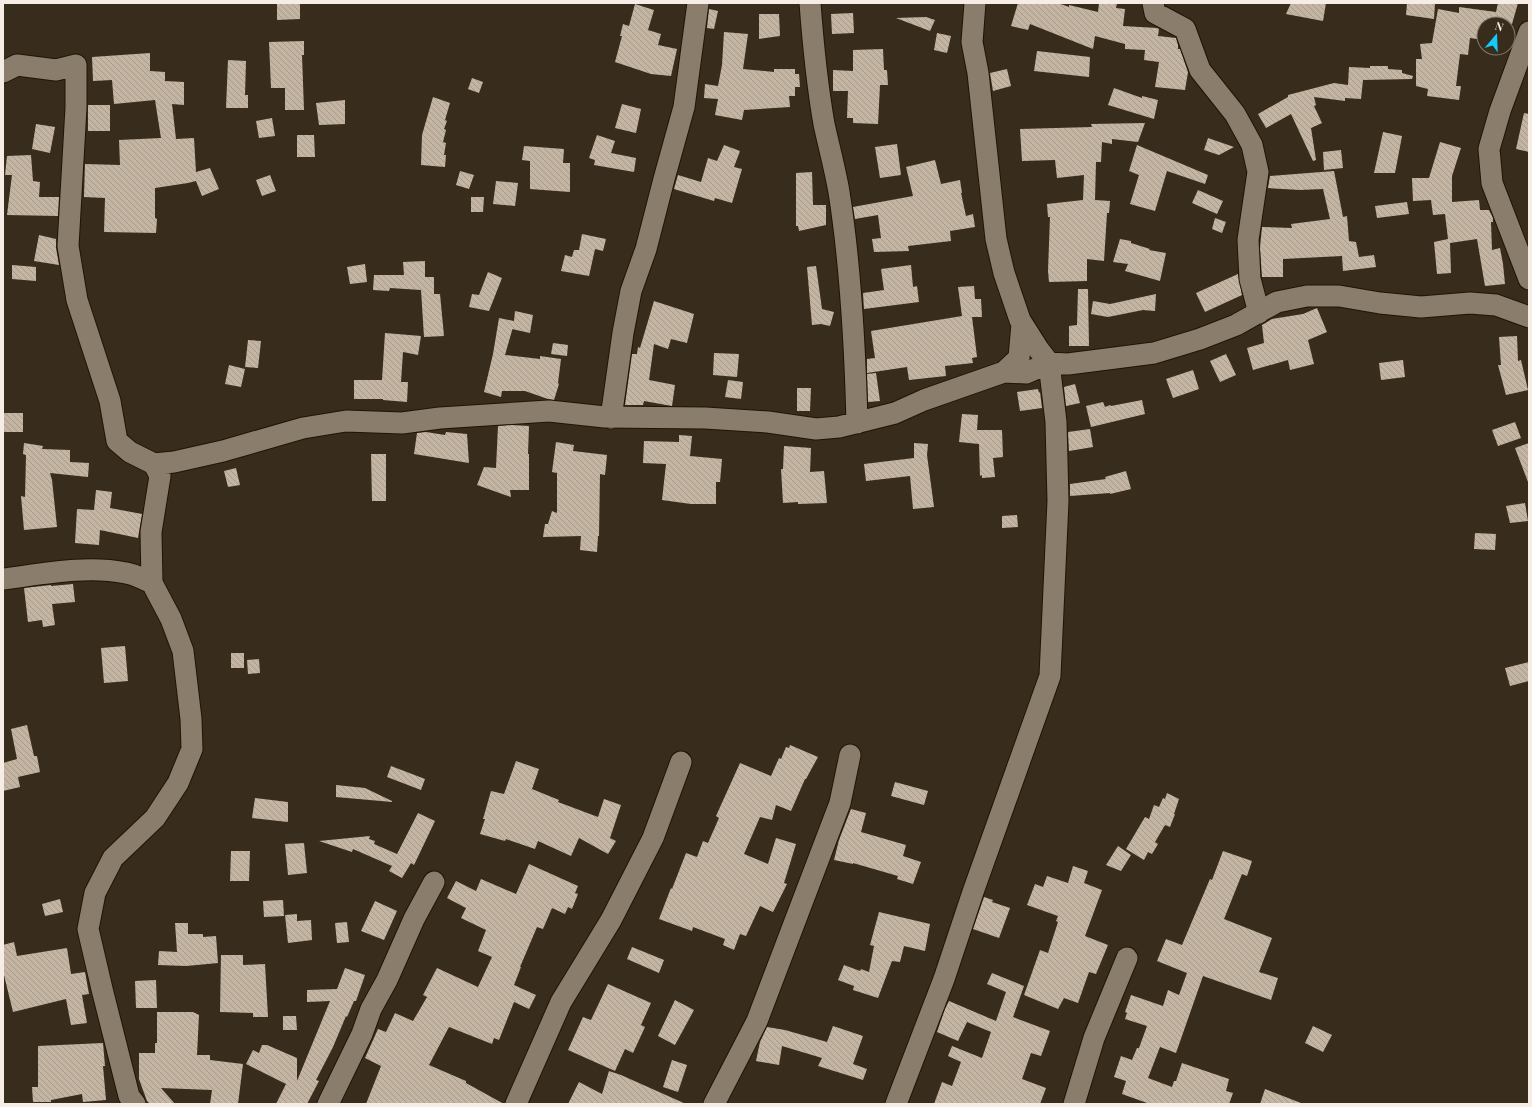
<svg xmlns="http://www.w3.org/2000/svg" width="1532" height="1107" viewBox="0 0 1532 1107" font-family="'Playfair Display',serif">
<defs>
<pattern id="building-back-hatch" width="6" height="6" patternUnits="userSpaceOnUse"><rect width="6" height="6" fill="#c3b5a2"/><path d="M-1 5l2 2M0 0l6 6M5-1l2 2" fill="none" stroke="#a59a8b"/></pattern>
</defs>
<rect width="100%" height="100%" fill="#382d1d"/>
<!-- building -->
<path fill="url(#building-back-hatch)" d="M 277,3 L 300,3 L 300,19 L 277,20 Z
M 1018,3 L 1058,3 L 1069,7 L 1069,5 L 1098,12 L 1099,3 L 1117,3 L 1116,8 L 1125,9 L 1123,26 L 1157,28 L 1159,29 L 1158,36 L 1176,38 L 1178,45 L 1178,49 L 1180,49 L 1188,72 L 1185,90 L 1155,87 L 1159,62 L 1144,60 L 1145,50 L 1125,49 L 1125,44 L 1095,36 L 1093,49 L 1030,24 L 1028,30 L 1011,26 Z
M 1291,3 L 1326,3 L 1323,21 L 1286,14 Z
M 1407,3 L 1435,3 L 1434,19 L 1406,15 Z
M 1498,3 L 1518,3 L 1512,24 L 1484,24 L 1484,40 L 1470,38 L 1468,55 L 1460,54 L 1456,86 L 1461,86 L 1459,100 L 1427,96 L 1428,89 L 1416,86 L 1416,59 L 1422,59 L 1420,44 L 1432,43 L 1438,9 L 1459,13 L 1459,7 L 1496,12 Z
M 635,4 L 654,10 L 648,30 L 661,34 L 658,45 L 677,49 L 671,76 L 651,74 L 615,62 L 622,36 L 620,36 L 623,24 L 629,26 Z
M 709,9 L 718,11 L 714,29 L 707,28 Z
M 853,13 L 854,33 L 832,34 L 831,14 Z
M 759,14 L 779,14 L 780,36 L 759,39 Z
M 926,17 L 935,20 L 930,31 L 896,18 Z
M 724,32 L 748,34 L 743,69 L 774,72 L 774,69 L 795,69 L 795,74 L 799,74 L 800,87 L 795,87 L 795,96 L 789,96 L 790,107 L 744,110 L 742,120 L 715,115 L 718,99 L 704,98 L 705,84 L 718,86 L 722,65 Z
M 937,33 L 951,36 L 947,53 L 934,50 Z
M 304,41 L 304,55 L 302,55 L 304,110 L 285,110 L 285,88 L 271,88 L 269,42 Z
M 883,49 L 884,70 L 887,70 L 888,85 L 880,85 L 878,124 L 853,123 L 853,118 L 847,118 L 848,91 L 833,91 L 833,70 L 853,71 L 853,50 Z
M 1037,51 L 1090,57 L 1089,77 L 1034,71 Z
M 150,53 L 150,71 L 165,72 L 165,81 L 184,82 L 184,105 L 172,104 L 176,139 L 194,138 L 196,172 L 210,168 L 219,189 L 202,196 L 196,181 L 188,183 L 155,188 L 155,218 L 157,219 L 156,233 L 104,232 L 105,198 L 84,197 L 85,164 L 120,165 L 119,140 L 161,138 L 155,100 L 114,104 L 112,80 L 93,81 L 92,57 Z
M 228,60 L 246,61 L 245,95 L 248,95 L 248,108 L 226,108 Z
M 1370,66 L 1388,66 L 1388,69 L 1402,70 L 1402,73 L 1413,76 L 1412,79 L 1363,80 L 1361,99 L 1345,98 L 1345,101 L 1314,97 L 1316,105 L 1314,106 L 1322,123 L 1311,128 L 1316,160 L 1313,161 L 1291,114 L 1266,128 L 1258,114 L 1288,97 L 1288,95 L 1334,83 L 1348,85 L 1349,67 L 1370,68 Z
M 1007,69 L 1011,86 L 993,91 L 990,73 Z
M 472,78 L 483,82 L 479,93 L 468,89 Z
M 1114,88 L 1142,98 L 1142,96 L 1158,100 L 1154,119 L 1108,105 Z
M 433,97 L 450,103 L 445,120 L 447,121 L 444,129 L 446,130 L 443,142 L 446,143 L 444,155 L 446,155 L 445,167 L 421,165 L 422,135 Z
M 345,100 L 345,124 L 319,125 L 316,103 Z
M 622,104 L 641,109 L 636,133 L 615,128 Z
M 88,105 L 110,105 L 110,131 L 88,131 Z
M 1524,113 L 1529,114 L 1529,152 L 1516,149 Z
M 272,118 L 275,136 L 259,138 L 256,121 Z
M 1145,123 L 1138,142 L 1112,139 L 1112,144 L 1102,142 L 1101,162 L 1096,162 L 1095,200 L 1110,201 L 1109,213 L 1107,213 L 1104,261 L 1087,259 L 1087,281 L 1049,282 L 1048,271 L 1050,217 L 1048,217 L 1047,204 L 1083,200 L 1084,175 L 1057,178 L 1055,160 L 1022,161 L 1020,129 L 1092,127 L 1091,124 Z
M 36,124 L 55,127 L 50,153 L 32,149 Z
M 1383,132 L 1402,136 L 1395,173 L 1374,173 Z
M 297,135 L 314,135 L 315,157 L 297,157 Z
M 597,135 L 615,141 L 611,153 L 636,158 L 634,172 L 594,165 L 595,160 L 589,158 Z
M 1208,138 L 1234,147 L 1219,155 L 1204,150 Z
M 1440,142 L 1461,148 L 1452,176 L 1452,202 L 1479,200 L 1480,210 L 1489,210 L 1493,218 L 1493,222 L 1491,222 L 1492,250 L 1500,248 L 1503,264 L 1505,284 L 1485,286 L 1477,239 L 1450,243 L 1451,273 L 1437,274 L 1434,242 L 1448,239 L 1445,214 L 1433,215 L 1431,200 L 1413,201 L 1412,178 L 1429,178 Z
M 897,144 L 901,175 L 880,178 L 875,147 Z
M 724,145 L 740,151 L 734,167 L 742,169 L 732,203 L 715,198 L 714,201 L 674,189 L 678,175 L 701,182 L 708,158 L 717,161 Z
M 1137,145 L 1208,175 L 1205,184 L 1167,171 L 1155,211 L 1130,204 L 1139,175 L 1129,171 Z
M 524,146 L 564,149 L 563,163 L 570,163 L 570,192 L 530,189 L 530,161 L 522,160 Z
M 1341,150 L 1343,168 L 1324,170 L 1323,152 Z
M 31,155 L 33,181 L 40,182 L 39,197 L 59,197 L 58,216 L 7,215 L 12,175 L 5,175 L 7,156 Z
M 935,160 L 941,184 L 960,180 L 962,193 L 961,193 L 966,216 L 973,214 L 975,227 L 950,231 L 951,241 L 908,246 L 909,251 L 874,252 L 872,239 L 881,238 L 878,215 L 855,219 L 853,207 L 913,196 L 906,167 Z
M 460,171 L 474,175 L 469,189 L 456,185 Z
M 1334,171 L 1343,217 L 1347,216 L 1349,241 L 1356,242 L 1359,257 L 1374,255 L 1376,267 L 1343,271 L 1342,256 L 1283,259 L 1283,277 L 1262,277 L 1260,248 L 1262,227 L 1292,228 L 1291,224 L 1330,219 L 1323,189 L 1300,190 L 1268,188 L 1270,176 Z
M 812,172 L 813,205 L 826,205 L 826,225 L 799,231 L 798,226 L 796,226 L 796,173 Z
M 270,175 L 276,191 L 262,196 L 256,180 Z
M 496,181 L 518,183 L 515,206 L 493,204 Z
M 1198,190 L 1223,201 L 1217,214 L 1192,203 Z
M 471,197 L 484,197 L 483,212 L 471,212 Z
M 1407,202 L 1409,214 L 1377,218 L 1375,206 Z
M 1215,218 L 1226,222 L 1222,233 L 1212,229 Z
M 582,234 L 606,239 L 603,251 L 595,249 L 589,276 L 561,271 L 565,255 L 572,257 L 574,250 L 579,250 Z
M 39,235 L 56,239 L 56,248 L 59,265 L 34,261 Z
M 1120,239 L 1131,241 L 1131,243 L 1150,249 L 1149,250 L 1166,253 L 1160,281 L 1125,271 L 1128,264 L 1113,262 Z
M 425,261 L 425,277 L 434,277 L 434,294 L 440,294 L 444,336 L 424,337 L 421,290 L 390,288 L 389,291 L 373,290 L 374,275 L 404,275 L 403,262 Z
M 365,264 L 367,282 L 350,284 L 347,267 Z
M 12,265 L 36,267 L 36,281 L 12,279 Z
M 911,265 L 913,287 L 917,286 L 919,302 L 864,309 L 863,293 L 884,290 L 881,269 Z
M 816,266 L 822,309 L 834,312 L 830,326 L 821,324 L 812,325 L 807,267 Z
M 488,272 L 502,278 L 489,311 L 469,307 L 472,294 L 479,295 Z
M 1238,274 L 1242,295 L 1205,312 L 1196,293 Z
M 974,286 L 975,299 L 981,299 L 982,317 L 972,317 L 977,357 L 972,358 L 973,363 L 945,366 L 946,376 L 909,380 L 907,367 L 867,373 L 867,359 L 875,358 L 871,331 L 962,316 L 958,287 Z
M 1078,289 L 1088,289 L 1089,346 L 1069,346 L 1069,326 L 1077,325 Z
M 1156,294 L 1155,311 L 1143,310 L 1108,317 L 1091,314 L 1093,301 L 1110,304 Z
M 654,301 L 694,314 L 687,343 L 671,339 L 668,349 L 654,344 L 649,380 L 675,385 L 672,406 L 644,401 L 643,405 L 625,405 L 632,354 L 637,354 L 638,347 L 640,348 Z
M 1317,308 L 1327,332 L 1308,340 L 1314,364 L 1290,370 L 1288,360 L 1253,370 L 1247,348 L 1264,343 L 1262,325 L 1272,319 L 1303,314 Z
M 515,311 L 533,315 L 530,333 L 512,329 L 513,327 L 505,355 L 540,359 L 540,356 L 561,359 L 558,383 L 559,384 L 554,400 L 548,399 L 525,391 L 502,391 L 501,397 L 484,392 L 493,354 L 499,318 L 514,321 Z
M 385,333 L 421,336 L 418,355 L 403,352 L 401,382 L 408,382 L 407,402 L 383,400 L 383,399 L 354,399 L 354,380 L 382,380 Z
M 1517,336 L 1518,361 L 1521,360 L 1528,390 L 1506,395 L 1498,365 L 1501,365 L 1499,337 Z
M 248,340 L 261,341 L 258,368 L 245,367 Z
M 553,343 L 568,345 L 567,356 L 551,354 Z
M 714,353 L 739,354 L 737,377 L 713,375 Z
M 1226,354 L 1236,375 L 1220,382 L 1210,361 Z
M 1403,360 L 1405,377 L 1381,380 L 1379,363 Z
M 229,365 L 245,369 L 241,387 L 225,384 Z
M 1193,370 L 1199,389 L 1173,398 L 1166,379 Z
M 876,373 L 880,401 L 868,402 L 867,374 Z
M 728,380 L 743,382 L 741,399 L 725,397 Z
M 1075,384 L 1080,403 L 1066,406 L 1064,387 Z
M 797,388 L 811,388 L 810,411 L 797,411 Z
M 1038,389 L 1039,393 L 1040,392 L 1042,408 L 1020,411 L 1017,392 Z
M 1142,400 L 1145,414 L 1091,427 L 1086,406 L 1103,402 L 1105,407 L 1110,405 L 1111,406 Z
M 3,413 L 23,413 L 23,432 L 3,432 Z
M 962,414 L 978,415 L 977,430 L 1002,430 L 1003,457 L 993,458 L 995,477 L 982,478 L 982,475 L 980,476 L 979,444 L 959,442 Z
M 1515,422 L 1521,438 L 1498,446 L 1492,430 Z
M 511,425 L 529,426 L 528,454 L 529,454 L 529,490 L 510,490 L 511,497 L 477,485 L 484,467 L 496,468 L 498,426 Z
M 1090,429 L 1093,447 L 1069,451 L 1068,432 Z
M 426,432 L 445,435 L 446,432 L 467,434 L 469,463 L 414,454 L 417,433 Z
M 679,435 L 692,436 L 690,456 L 722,459 L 720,482 L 716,482 L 716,504 L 691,504 L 662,500 L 666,464 L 643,463 L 644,441 L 679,442 Z
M 556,442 L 574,445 L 573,451 L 607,455 L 605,475 L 600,474 L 599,536 L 598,536 L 597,552 L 580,550 L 581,536 L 543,537 L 545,524 L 548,524 L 552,511 L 557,513 L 557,473 L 552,472 Z
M 24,443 L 43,446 L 42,449 L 70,450 L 70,462 L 89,463 L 88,477 L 50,473 L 52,480 L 57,527 L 24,530 L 21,496 L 25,497 L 26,455 L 23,454 Z
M 914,443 L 928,444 L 927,455 L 934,507 L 913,509 L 910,476 L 866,481 L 864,464 L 914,458 Z
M 1529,443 L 1529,482 L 1528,482 L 1515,448 Z
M 784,446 L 811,448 L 810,472 L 824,471 L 827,503 L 798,504 L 798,502 L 783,503 L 781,469 L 783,469 Z
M 371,454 L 386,454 L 386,501 L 372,501 Z
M 236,468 L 240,485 L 228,487 L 224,471 Z
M 1126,471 L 1131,489 L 1110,494 L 1110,493 L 1070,496 L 1070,484 L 1106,479 L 1105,477 Z
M 96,490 L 112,492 L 110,508 L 142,514 L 138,538 L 100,530 L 99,545 L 75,543 L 77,509 L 94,510 Z
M 1525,503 L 1528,521 L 1510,523 L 1506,506 Z
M 1017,515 L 1018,527 L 1002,528 L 1002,516 Z
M 1475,533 L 1496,534 L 1495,550 L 1474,549 Z
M 73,584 L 75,602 L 52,604 L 55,625 L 43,627 L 42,620 L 28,622 L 24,588 L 51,585 L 51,586 Z
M 125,646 L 128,681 L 104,683 L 101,648 Z
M 231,653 L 244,653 L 244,668 L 231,668 Z
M 259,659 L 260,673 L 248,674 L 247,660 Z
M 1529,662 L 1529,681 L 1510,686 L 1505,668 Z
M 27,725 L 34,756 L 37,756 L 40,772 L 18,777 L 20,787 L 3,791 L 3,763 L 17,759 L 11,729 Z
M 790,745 L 818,757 L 806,779 L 805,779 L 791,811 L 776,805 L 772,820 L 760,817 L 744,854 L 768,864 L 776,838 L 796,844 L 784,883 L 787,884 L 773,912 L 760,906 L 746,936 L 740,934 L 734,950 L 723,945 L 725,939 L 693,927 L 692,931 L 659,919 L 671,888 L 672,889 L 686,853 L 697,857 L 703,841 L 708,843 L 719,818 L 716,816 L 740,763 L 771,776 L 779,758 L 781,759 L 786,747 L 789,748 Z
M 516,761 L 539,769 L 532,789 L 559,800 L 558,802 L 598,817 L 604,799 L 621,805 L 610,838 L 616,841 L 608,854 L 579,838 L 571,856 L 538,841 L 535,849 L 506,839 L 505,841 L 480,834 L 485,819 L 483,819 L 491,791 L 504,794 Z
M 391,766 L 425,779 L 421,790 L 387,777 Z
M 895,782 L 928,791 L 924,805 L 891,796 Z
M 336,785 L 365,788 L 392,801 L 392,802 L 336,797 Z
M 1167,793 L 1179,799 L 1174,814 L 1175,814 L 1170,827 L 1165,825 L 1155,842 L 1158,844 L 1152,854 L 1148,852 L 1144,860 L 1126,849 L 1145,817 L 1149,819 L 1154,805 L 1159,807 L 1163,798 L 1165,799 Z
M 255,798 L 288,802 L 288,822 L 252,818 Z
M 851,809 L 866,813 L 861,832 L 906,845 L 903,856 L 921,862 L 913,884 L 897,879 L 898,876 L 853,863 L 853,864 L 834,860 L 839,840 Z
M 418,813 L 435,821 L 414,865 L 411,863 L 402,878 L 389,871 L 392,866 L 353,849 L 352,852 L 319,841 L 370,836 L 369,839 L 375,841 L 374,844 L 397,854 Z
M 304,843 L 307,873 L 288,875 L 285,844 Z
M 1118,846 L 1131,855 L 1121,871 L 1106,865 Z
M 231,851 L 250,851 L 249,881 L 230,881 Z
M 1223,851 L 1252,861 L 1247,876 L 1242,874 L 1224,919 L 1272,938 L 1259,972 L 1278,978 L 1271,1000 L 1203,976 L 1176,1053 L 1160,1047 L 1148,1078 L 1172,1087 L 1174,1081 L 1176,1081 L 1182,1063 L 1229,1079 L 1226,1091 L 1233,1093 L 1229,1104 L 1150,1104 L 1122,1094 L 1126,1081 L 1114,1077 L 1121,1056 L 1132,1060 L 1137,1048 L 1139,1048 L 1147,1026 L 1125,1019 L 1127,1013 L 1125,1012 L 1131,995 L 1163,1006 L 1168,990 L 1179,995 L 1187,973 L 1157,961 L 1166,939 L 1182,945 L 1210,879 L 1212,880 Z
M 529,864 L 578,886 L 575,893 L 578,894 L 572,909 L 568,907 L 565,914 L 552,908 L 543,929 L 537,927 L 520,967 L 521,967 L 514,985 L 536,995 L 529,1009 L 514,1002 L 499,1040 L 494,1038 L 492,1044 L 449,1027 L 429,1065 L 466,1081 L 466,1083 L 504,1104 L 366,1104 L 381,1066 L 365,1058 L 378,1029 L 386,1032 L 395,1013 L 413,1021 L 427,997 L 423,995 L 437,968 L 478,987 L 492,957 L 478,951 L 486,930 L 461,918 L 466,908 L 447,898 L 456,881 L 476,891 L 481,879 L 516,894 Z
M 1073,866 L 1088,871 L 1084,883 L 1102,890 L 1085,936 L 1108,945 L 1096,974 L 1089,972 L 1078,1003 L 1064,998 L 1058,1009 L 1024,995 L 1040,950 L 1048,953 L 1058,922 L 1056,921 L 1058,916 L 1027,905 L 1035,884 L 1043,887 L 1047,876 L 1068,883 Z
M 984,897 L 993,900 L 992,902 L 1010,908 L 999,938 L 973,929 Z
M 60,899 L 63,912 L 45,916 L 42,904 Z
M 283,900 L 284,916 L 264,917 L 263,901 Z
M 375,901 L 397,911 L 384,940 L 361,931 Z
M 879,912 L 930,924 L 925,951 L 904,946 L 900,962 L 892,961 L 878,998 L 853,990 L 854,986 L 838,980 L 844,965 L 860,971 L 861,969 L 869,972 L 874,946 L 870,945 Z
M 297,914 L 297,921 L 311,920 L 312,940 L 288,943 L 285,915 Z
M 347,922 L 349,942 L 337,943 L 335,923 Z
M 175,923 L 188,923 L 188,934 L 203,934 L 203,937 L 216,936 L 218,963 L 186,966 L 158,965 L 159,951 L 177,952 Z
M 14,942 L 17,956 L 67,948 L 71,974 L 85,972 L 89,994 L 82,995 L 87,1023 L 71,1025 L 66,999 L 13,1012 L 3,971 L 3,945 Z
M 632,947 L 664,960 L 659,973 L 627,959 Z
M 221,955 L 243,955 L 243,965 L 265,964 L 268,1017 L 253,1017 L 253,1013 L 220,1012 Z
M 345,968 L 365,975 L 356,1001 L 354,1001 L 347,1017 L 346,1016 L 333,1047 L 316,1080 L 319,1081 L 307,1104 L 276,1104 L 286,1084 L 246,1064 L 253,1050 L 259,1053 L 262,1045 L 267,1045 L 297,1058 L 297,1081 L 330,1001 L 307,1002 L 307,990 L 337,989 Z
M 992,973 L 1024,986 L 1013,1017 L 1050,1031 L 1041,1056 L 1031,1053 L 1022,1079 L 1046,1088 L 1040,1104 L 934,1104 L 942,1082 L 952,1086 L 961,1062 L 948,1056 L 952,1046 L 982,1058 L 991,1032 L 967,1022 L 958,1041 L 937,1032 L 945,1009 L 949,1001 L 996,1021 L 1006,992 L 987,984 Z
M 156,980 L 157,1008 L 136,1008 L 135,981 Z
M 608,984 L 651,1003 L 641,1025 L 645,1027 L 633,1053 L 625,1049 L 615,1071 L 568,1050 L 583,1017 L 591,1020 Z
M 675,1000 L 694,1010 L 675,1045 L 658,1036 Z
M 157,1012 L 193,1012 L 199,1015 L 197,1055 L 210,1055 L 210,1060 L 243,1064 L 238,1104 L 210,1104 L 212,1090 L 161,1088 L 175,1104 L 150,1104 L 147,1101 L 139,1079 L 139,1053 L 155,1053 L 155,1043 L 157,1043 Z
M 283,1016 L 296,1016 L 297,1030 L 283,1030 Z
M 833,1026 L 863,1036 L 853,1064 L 867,1069 L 863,1080 L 818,1066 L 822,1058 L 782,1046 L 779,1065 L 756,1061 L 760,1042 L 767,1027 L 785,1030 L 827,1042 Z
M 1313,1026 L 1332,1035 L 1323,1052 L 1305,1043 Z
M 103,1043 L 105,1066 L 103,1066 L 106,1100 L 83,1102 L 82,1094 L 51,1100 L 51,1102 L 33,1102 L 32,1087 L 38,1087 L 38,1046 Z
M 672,1060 L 687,1065 L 678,1092 L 663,1087 Z
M 609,1071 L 621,1075 L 686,1104 L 568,1104 L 579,1082 L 602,1094 Z
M 1265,1089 L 1301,1103 L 1301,1104 L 1260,1104 Z"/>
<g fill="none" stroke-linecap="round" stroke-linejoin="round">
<!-- minor casing -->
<g stroke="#1f1506" stroke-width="23">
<path id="minor" d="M 810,3 C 813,43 817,84 824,124 C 829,147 835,169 839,192 C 851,268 855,346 857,423
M 1153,3 L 1155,13 L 1185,29 L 1200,70 L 1235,114 L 1252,145 L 1258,172 L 1248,240 L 1250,279 L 1259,313
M 1529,32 L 1500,111 L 1489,149 L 1492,183 L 1529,279
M 3,72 L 17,65 L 56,70 L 76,65 L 76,108 L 68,246 L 77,300 L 110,401 L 117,441 L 130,452 L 154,464 L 160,476 L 151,532 L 152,583
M 1004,372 L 1019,358 L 1022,324
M 611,418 L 623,333 L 631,291 L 646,249 L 664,179 L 684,107 L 698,3
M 154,464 L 174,462 L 223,451 L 303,428 L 346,421 L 402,423 L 440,418 L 549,411 L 605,417 L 705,418 L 768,422 L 816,429 L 839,427 L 895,413 L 924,400 L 1004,372 L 1026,373 L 1049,363 L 1068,364 L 1154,353 L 1200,339 L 1236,325 L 1277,302 L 1307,296 L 1339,296 L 1380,303 L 1421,307 L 1470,303 L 1496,305 L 1529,317
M 3,579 C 43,574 86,565 126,573 C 134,574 143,579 152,583 L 171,619 L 183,651 L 191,719 L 192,749 L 178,783 L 155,818 L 113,858 L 95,893 L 88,929 L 102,989 L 129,1096 L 135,1104
M 328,1104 L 362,1034 L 371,1009 L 387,980 L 414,919 L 434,882
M 516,1104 L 561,1002 L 611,920 L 653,838 L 681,762
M 714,1104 L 757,1021 L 840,803 L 850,755
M 896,1104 L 944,979 L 973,892 L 1050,676 L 1058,501 L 1056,422 L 1049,363 L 1039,350 L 1020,320 L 1004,273 L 996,239 L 978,73 L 972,42 L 975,3
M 1074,1104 L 1094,1038 L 1127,958"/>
</g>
<!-- minor -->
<use href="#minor" stroke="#8b7d6c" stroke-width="21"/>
</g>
<!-- border -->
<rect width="1532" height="1107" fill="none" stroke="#f6eee5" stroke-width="8"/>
<!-- north arrow -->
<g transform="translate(1496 36) rotate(19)"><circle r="19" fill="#382d1d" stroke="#847a6d"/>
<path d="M0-3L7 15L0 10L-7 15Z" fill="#14cafb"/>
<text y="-6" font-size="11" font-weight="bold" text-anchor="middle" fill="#f6eee5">N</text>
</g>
</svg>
